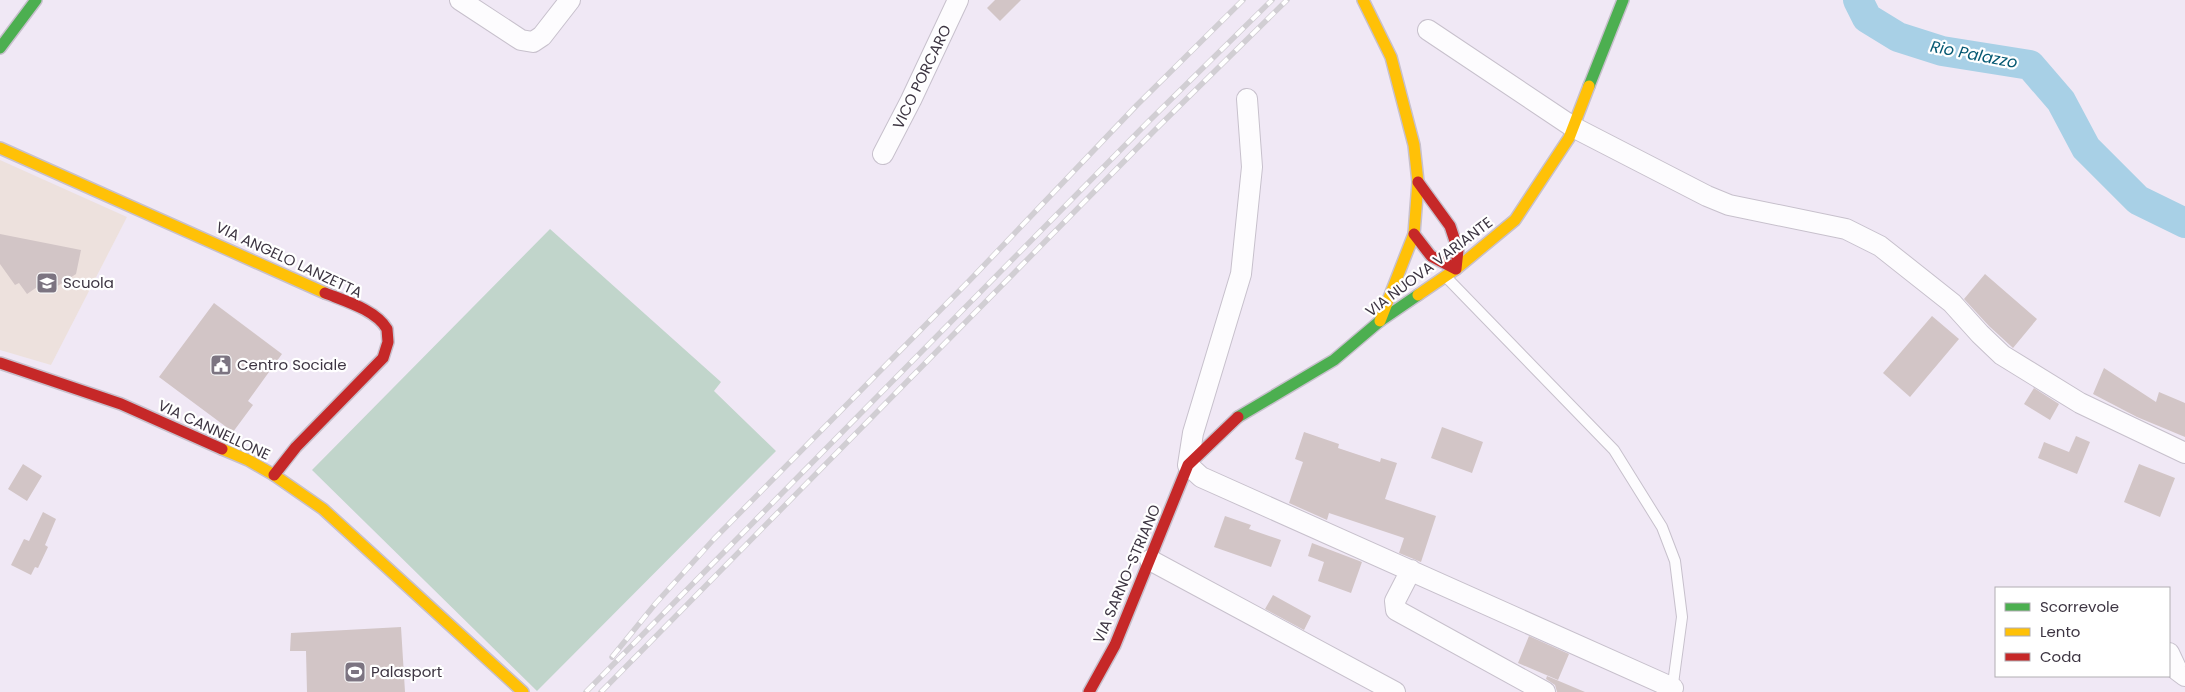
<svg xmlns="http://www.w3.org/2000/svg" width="2185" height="692" viewBox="0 0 2185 692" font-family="Poppins,sans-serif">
<rect width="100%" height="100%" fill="#f0e8f5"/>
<!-- education -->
<path fill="#ede1dd" d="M 0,160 L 127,217 L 51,365 L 0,350 Z"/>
<!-- green -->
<path fill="#c1d5cb" d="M 550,229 L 721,382 L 714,391 L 776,451 L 537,691 L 312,470 Z"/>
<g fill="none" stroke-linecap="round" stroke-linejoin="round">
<!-- river -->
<path stroke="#a8d0e6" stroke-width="30" d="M 1858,0 L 1867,18 L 1898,37 L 1942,51 L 2030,65 L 2061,101 L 2086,148 L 2138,200 L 2185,223"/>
</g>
<!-- building -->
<path fill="#d2c5c6" d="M 995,0 L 1021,0 L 1000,21 L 987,8 Z
M 0,234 L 81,250 L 76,274 L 56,287 L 40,285 L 27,294 L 19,283 L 15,285 L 0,264 Z
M 1985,274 L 2037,319 L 2013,348 L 1989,326 L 1964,299 Z
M 214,303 L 282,354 L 248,401 L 253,405 L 233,432 L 159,377 Z
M 1932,316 L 1959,339 L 1910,397 L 1883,373 Z
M 2104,368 L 2156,402 L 2159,392 L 2185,403 L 2185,437 L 2137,417 L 2093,394 Z
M 2034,388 L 2059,404 L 2050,420 L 2024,404 Z
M 1442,427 L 1483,442 L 1472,473 L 1431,458 Z
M 1304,432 L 1339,444 L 1338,448 L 1380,462 L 1381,458 L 1397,463 L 1385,499 L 1436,516 L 1421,562 L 1399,553 L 1404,538 L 1329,513 L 1327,520 L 1289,503 L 1303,462 L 1295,459 Z
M 2076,436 L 2090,442 L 2077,474 L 2038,458 L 2044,442 L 2069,452 Z
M 23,464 L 42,476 L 27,501 L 8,489 Z
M 2139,464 L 2175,478 L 2160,517 L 2124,502 Z
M 43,512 L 56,519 L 45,545 L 48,547 L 38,568 L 35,567 L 31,575 L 11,565 L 24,539 L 29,541 Z
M 1225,516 L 1251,525 L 1249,529 L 1281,540 L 1271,567 L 1214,547 Z
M 1312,543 L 1362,562 L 1351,593 L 1318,581 L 1324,562 L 1308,556 Z
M 1273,595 L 1311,616 L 1304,630 L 1265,609 Z
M 401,627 L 405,692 L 307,692 L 306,651 L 290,651 L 291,633 Z
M 1529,636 L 1569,654 L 1558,680 L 1518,663 Z
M 1547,676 L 1585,692 L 1557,692 L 1555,685 L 1546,679 Z"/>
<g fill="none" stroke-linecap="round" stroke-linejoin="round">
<!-- lane casing -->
<g stroke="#c7c0cc" stroke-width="12">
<path id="lane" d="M 1447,278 L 1614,450 L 1662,527 L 1675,561 L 1682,617 L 1672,691"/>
</g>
<!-- street casing -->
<g stroke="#c7c0cc" stroke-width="22">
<path id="street" d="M 460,0 L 521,40 L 533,42 L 542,36 L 570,0
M 1428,30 L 1573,127 L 1707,196 L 1729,205 L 1846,229 L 1880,246 L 1952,303 L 1980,334 L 2002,355 L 2080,403 L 2185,453
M 1247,99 L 1252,167 L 1241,274 L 1193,433 L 1188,465 L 1201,477 L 1673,688
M 883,154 L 911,100 L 958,0
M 1150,560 L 1395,692
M 1411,570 L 1395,601 L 1396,610 L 1545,692
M 2169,653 L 2177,670 L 2185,676"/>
</g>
<!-- fast casing -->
<g stroke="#c7c0cc" stroke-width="14">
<path id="fast" d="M 0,48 L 36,0
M 1589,86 L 1623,0
M 1238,417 L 1334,360 L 1380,321 L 1418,295"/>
</g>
<!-- slow casing -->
<g stroke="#c7c0cc" stroke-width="14">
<path id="slow" d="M 1363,0 L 1391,57 L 1414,145 L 1418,182 L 1414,234 L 1380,321
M 0,148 L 325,293
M 1418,295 L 1456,269 L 1515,220 L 1569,138 L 1589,86
M 222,449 L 248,460 L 274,475 L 323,509 L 523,692"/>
</g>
<!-- jam casing -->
<g stroke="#c7c0cc" stroke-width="14">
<path id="jam" d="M 1418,182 L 1450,226 L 1458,250 L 1456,269
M 1414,234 L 1431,256 L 1456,269
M 0,363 L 121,404 L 222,449
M 274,475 L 296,447 L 383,358 L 388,342 L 387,329 C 376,310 345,301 325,293
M 1089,692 L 1115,645 L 1188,465 L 1238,417"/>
</g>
<!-- lane -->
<use href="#lane" stroke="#fdfcfe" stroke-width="10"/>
<!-- street -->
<use href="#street" stroke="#fdfcfe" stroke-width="20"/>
<!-- fast -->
<use href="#fast" stroke="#4caf50" stroke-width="11"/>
<!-- slow -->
<use href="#slow" stroke="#ffc107" stroke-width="11"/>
<!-- jam -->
<use href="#jam" stroke="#c62828" stroke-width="11"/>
<!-- rail casing -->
<g stroke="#d1ced3" stroke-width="5.5">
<path id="rail" d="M 612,657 L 656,603 L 714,539 L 970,280 L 1137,105 L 1243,0
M 586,692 L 1148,122 L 1272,0
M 601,692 L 1155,130 L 1287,0"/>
</g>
<!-- rail -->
<use href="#rail" stroke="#fff" stroke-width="4" stroke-dasharray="11" stroke-linecap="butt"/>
</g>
<!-- icons -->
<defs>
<g id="school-square" transform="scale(1.125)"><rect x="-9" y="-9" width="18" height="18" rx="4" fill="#7c7481" stroke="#fff"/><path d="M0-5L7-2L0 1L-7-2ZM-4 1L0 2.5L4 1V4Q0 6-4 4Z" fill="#fff"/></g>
<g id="civic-square" transform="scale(1.125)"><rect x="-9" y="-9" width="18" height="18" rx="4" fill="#7c7481" stroke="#fff"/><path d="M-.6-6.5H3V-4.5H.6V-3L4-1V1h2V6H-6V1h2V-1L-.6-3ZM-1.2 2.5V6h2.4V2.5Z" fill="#fff"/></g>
<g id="stadium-square" transform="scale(1.125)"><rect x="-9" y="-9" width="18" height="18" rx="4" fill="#7c7481" stroke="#fff"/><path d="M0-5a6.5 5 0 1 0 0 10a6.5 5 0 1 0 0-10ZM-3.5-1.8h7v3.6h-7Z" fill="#fff"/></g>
</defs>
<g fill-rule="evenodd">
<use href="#school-square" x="47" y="283"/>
<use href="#civic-square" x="221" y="365"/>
<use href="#stadium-square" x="355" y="672"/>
</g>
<g text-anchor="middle" stroke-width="4.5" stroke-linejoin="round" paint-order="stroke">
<!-- street labels -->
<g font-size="15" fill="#3d3542" stroke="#fff">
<text transform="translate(922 77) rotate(-64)" y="5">VICO PORCARO</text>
<text transform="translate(289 260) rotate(25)" y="5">VIA ANGELO LANZETTA</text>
<text transform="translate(1429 267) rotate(-37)" y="5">VIA NUOVA VARIANTE</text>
<text transform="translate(214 430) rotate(25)" y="5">VIA CANNELLONE</text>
<text transform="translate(1127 574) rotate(-67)" y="5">VIA SARNO-STRIANO</text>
</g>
<!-- poi labels -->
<g font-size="15" fill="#3d3542" stroke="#fff" text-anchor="start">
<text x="63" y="288">Scuola</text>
<text x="237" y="370">Centro Sociale</text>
<text x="371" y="677">Palasport</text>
</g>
<!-- water labels -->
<g font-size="16" font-style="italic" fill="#065973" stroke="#fff">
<text transform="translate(1974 54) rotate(11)" y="6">Rio Palazzo</text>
</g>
</g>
<!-- legend -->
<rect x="1995" y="587" width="175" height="90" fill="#ffffff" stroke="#b1aeb3"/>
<rect x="2005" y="603" width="25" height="8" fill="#4caf50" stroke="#b1aeb3"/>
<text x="2040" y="612" font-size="15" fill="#3d3542">Scorrevole</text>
<rect x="2005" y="628" width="25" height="8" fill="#ffc107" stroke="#b1aeb3"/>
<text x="2040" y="637" font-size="15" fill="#3d3542">Lento</text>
<rect x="2005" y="653" width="25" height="8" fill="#c62828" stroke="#b1aeb3"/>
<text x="2040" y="662" font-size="15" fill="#3d3542">Coda</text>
</svg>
